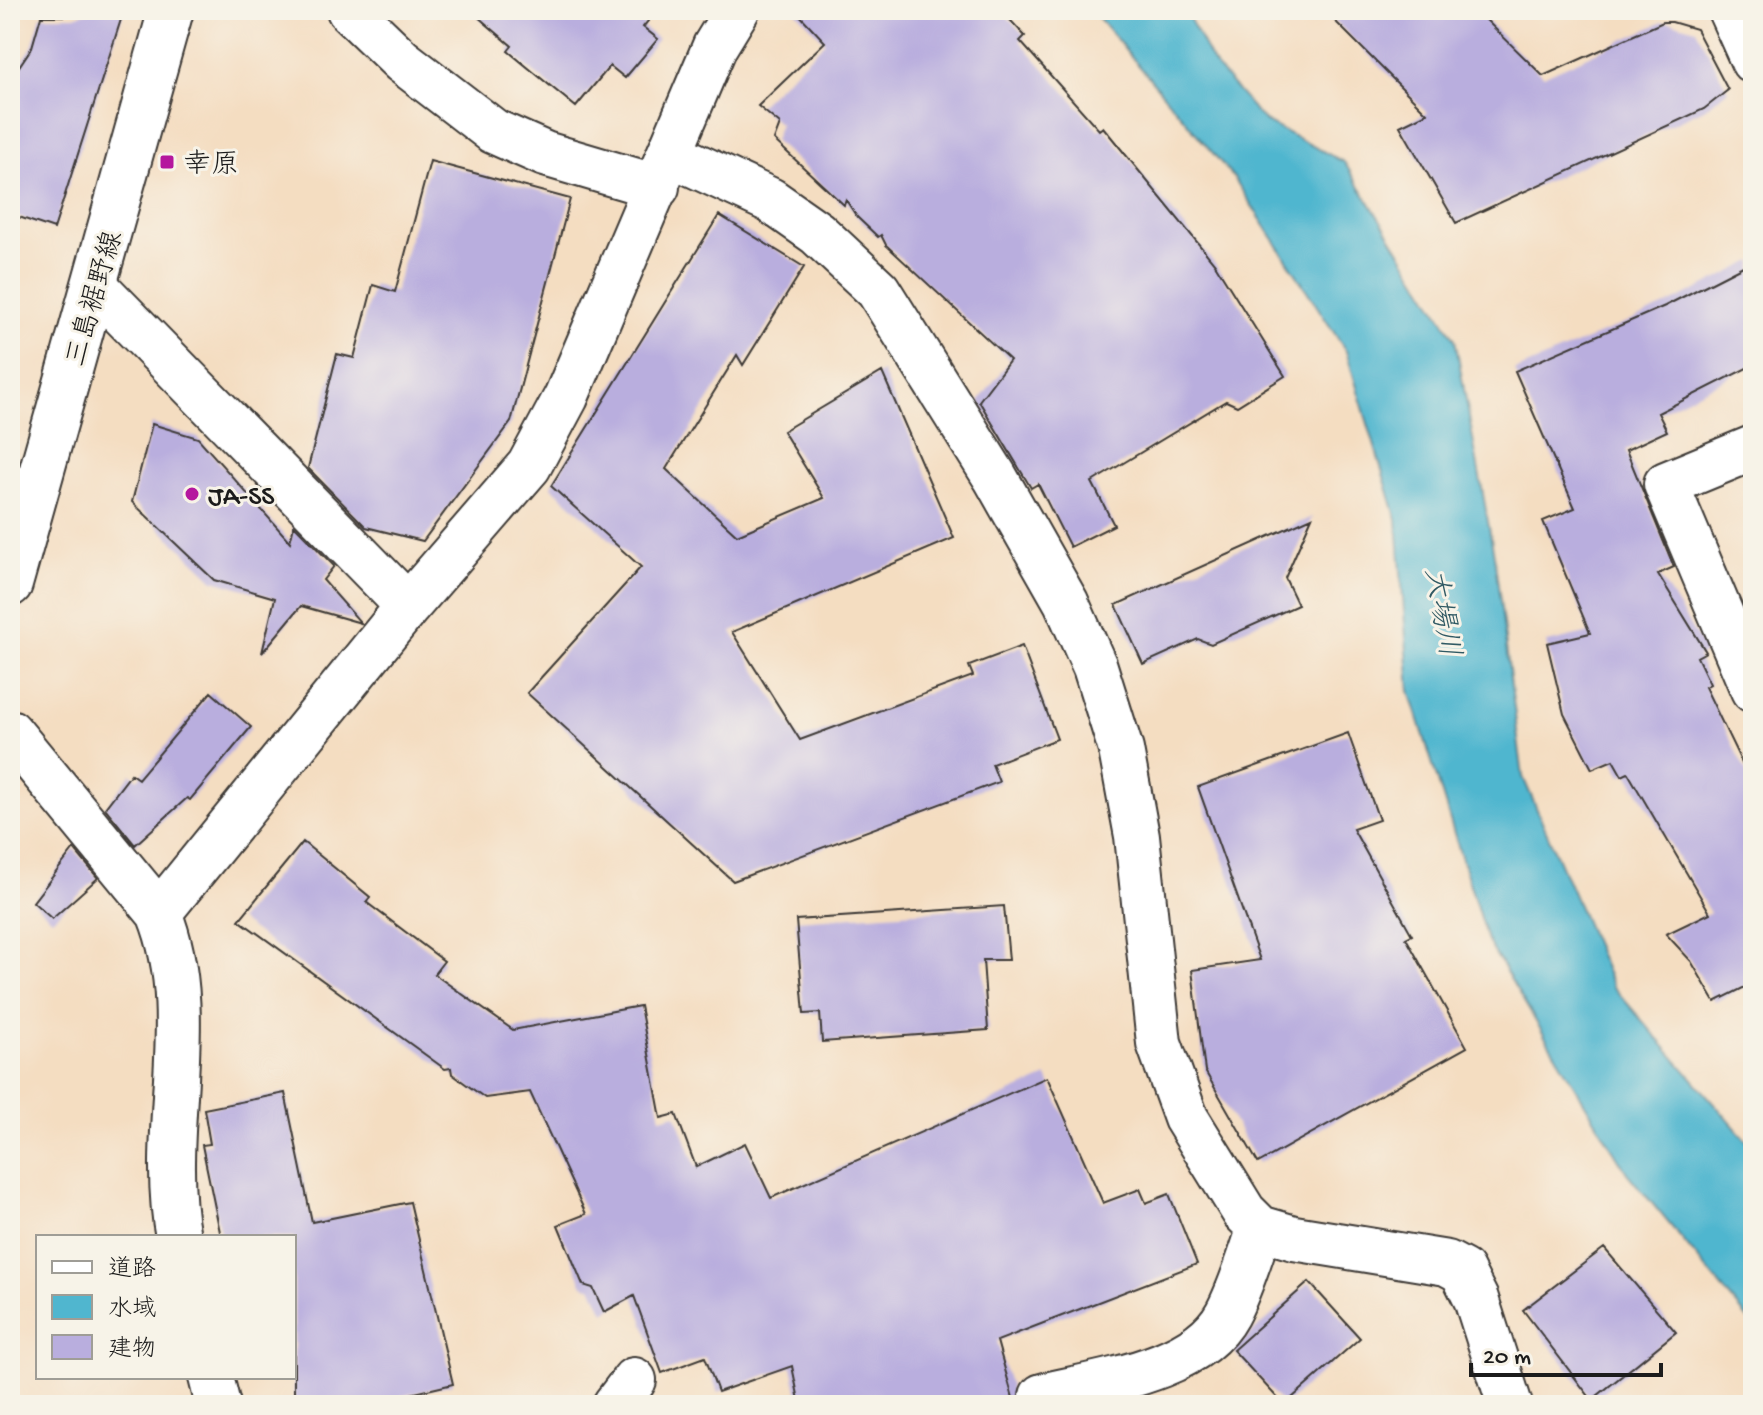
<svg xmlns="http://www.w3.org/2000/svg" width="1763" height="1415" viewBox="0 0 1763 1415" font-family="'Gochi Hand','Klee One',sans-serif">
<rect width="100%" height="100%" fill="#f7f3e8"/>
<filter id="ink" filterUnits="userSpaceOnUse"><feTurbulence type="fractalNoise" baseFrequency=".0125" numOctaves="2"/><feDisplacementMap in="SourceGraphic" scale="16" xChannelSelector="R" yChannelSelector="G"/><feConvolveMatrix kernelMatrix="1 2 1 2 8 2 1 2 1" color-interpolation-filters="sRGB"/></filter>
<filter id="wash" filterUnits="userSpaceOnUse"><feTurbulence type="fractalNoise" baseFrequency=".006" numOctaves="4" result="noise"/><feDisplacementMap in="SourceGraphic" scale="32" xChannelSelector="R" yChannelSelector="G"/><feGaussianBlur stdDeviation="1.8" result="paint"/><feColorMatrix in="noise" values="0 0 0 0 0 0 0 0 0 0 0 0 0 0 0 0 0 1.4 0 .05"/><feComposite in="paint" operator="in"/></filter>
<g filter="url(#wash)">
<rect width="100%" height="100%" fill="#f4ddc1"/>
<!-- water -->
<path fill="#50b6cf" stroke="#366976" stroke-width="2" d="M 1092,10 L 1185,10 L 1213,63 L 1264,121 L 1344,162 L 1455,339 L 1494,555 L 1523,777 L 1613,987 L 1753,1148 L 1753,1325 L 1627,1173 L 1487,940 L 1410,691 L 1397,520 L 1346,351 L 1234,178 Z"/>
<g id="blocks">
<!-- building -->
<path fill="#b9aede" d="M 94,10 L 124,10 L 54,229 L 10,214 L 10,80 L 32,47 L 41,16 L 74,16 Z
M 470,10 L 657,10 L 643,27 L 658,39 L 625,78 L 610,66 L 576,107 L 508,51 L 512,46 Z
M 795,10 L 1001,10 L 1025,36 L 1020,41 L 1099,130 L 1103,127 L 1215,264 L 1285,376 L 1237,406 L 1226,401 L 1092,482 L 1114,525 L 1070,547 L 1038,484 L 1031,488 L 979,401 L 1010,360 L 886,245 L 881,235 L 878,237 L 857,217 L 846,200 L 844,205 L 774,140 L 780,124 L 758,106 L 825,42 Z
M 1324,10 L 1476,10 L 1543,76 L 1663,22 L 1672,22 L 1696,29 L 1728,90 L 1704,109 L 1456,223 L 1400,126 L 1427,113 Z
M 430,161 L 570,199 L 511,422 L 423,541 L 366,527 L 308,468 L 337,354 L 354,358 L 373,285 L 395,292 Z
M 719,215 L 804,267 L 743,365 L 737,355 L 666,469 L 737,535 L 824,498 L 783,431 L 882,372 L 954,538 L 732,632 L 800,740 L 973,676 L 969,666 L 1022,646 L 1057,739 L 992,764 L 999,782 L 733,881 L 527,693 L 641,567 L 551,486 Z
M 1753,261 L 1753,365 L 1658,413 L 1667,431 L 1626,450 L 1674,567 L 1658,574 L 1706,652 L 1697,657 L 1710,684 L 1705,687 L 1753,786 L 1753,987 L 1751,984 L 1715,1002 L 1691,961 L 1666,934 L 1710,913 L 1628,773 L 1622,776 L 1613,760 L 1592,769 L 1564,714 L 1547,643 L 1590,633 L 1543,521 L 1575,508 L 1515,371 L 1665,306 Z
M 152,424 L 198,438 L 290,542 L 294,525 L 334,566 L 323,580 L 361,623 L 301,606 L 262,653 L 275,598 L 214,580 L 132,502 Z
M 1312,517 L 1285,578 L 1298,605 L 1211,644 L 1198,639 L 1143,664 L 1116,605 Z
M 211,692 L 251,727 L 190,800 L 187,798 L 135,845 L 105,808 L 131,774 L 138,779 Z
M 1348,733 L 1379,820 L 1353,829 L 1412,935 L 1406,938 L 1467,1047 L 1258,1163 L 1205,1071 L 1192,970 L 1260,960 L 1198,787 Z
M 303,842 L 370,897 L 366,902 L 444,961 L 434,974 L 513,1030 L 640,1006 L 661,1118 L 676,1114 L 696,1167 L 745,1143 L 771,1198 L 1047,1077 L 1103,1203 L 1140,1189 L 1146,1203 L 1169,1194 L 1197,1264 L 997,1341 L 1015,1405 L 800,1405 L 792,1366 L 718,1392 L 705,1357 L 662,1373 L 634,1296 L 604,1312 L 593,1288 L 583,1285 L 558,1225 L 586,1214 L 530,1092 L 485,1098 L 452,1074 L 451,1068 L 445,1069 L 239,920 Z
M 74,849 L 98,878 L 52,919 L 33,902 Z
M 1004,906 L 1009,960 L 983,960 L 988,1030 L 822,1042 L 820,1013 L 804,1014 L 796,920 Z
M 285,1093 L 312,1222 L 410,1202 L 453,1384 L 364,1405 L 294,1405 L 294,1237 L 221,1237 L 202,1145 L 210,1144 L 204,1109 Z
M 1604,1248 L 1676,1332 L 1592,1400 L 1523,1310 Z
M 1309,1282 L 1360,1338 L 1284,1405 L 1233,1350 Z"/>
</g>
</g>
<g filter="url(#ink)">
<use href="#blocks" fill-opacity="0" stroke="#3c3935" stroke-width="2"/>
<g fill="none" stroke-linecap="round" stroke-linejoin="round">
<!-- street casing -->
<g stroke="#3c3935" stroke-width="48">
<path id="street" d="M 349,10 L 402,61 L 493,131 L 545,154 L 657,187
M 1730,10 L 1753,61
M 671,154 L 770,200 L 817,233 L 878,290 L 995,477 L 1066,602 L 1095,667 L 1121,750 L 1137,836 L 1159,1043 L 1186,1118 L 1244,1212 L 1260,1228 L 1294,1238 L 1447,1263 L 1462,1271 L 1476,1299 L 1510,1405
M 96,287 L 408,606
M 1753,448 L 1666,484 L 1753,690
M 10,732 L 159,913
M 178,1237 C 157,1130 201,1016 159,913 L 408,606 L 529,466 L 566,397 L 715,46 L 737,10
M 211,1377 L 218,1405
M 1042,1396 C 1099,1382 1196,1371 1227,1314 C 1241,1288 1250,1256 1260,1228
M 615,1405 L 634,1380"/>
</g>
<!-- primary casing -->
<g stroke="#3c3935" stroke-width="48">
<path id="primary" d="M 10,584 L 171,10"/>
</g>
<!-- street -->
<use href="#street" stroke="#fff" stroke-width="44"/>
<!-- primary -->
<use href="#primary" stroke="#fff" stroke-width="44"/>
</g>
</g>
<!-- markers -->
<g fill="#b5179e" stroke="#f7f3e8" stroke-width="3">
<rect x="159" y="154" width="16" height="16" rx="4"/>
<circle cx="192" cy="494" r="8"/>
</g>
<g text-anchor="middle" stroke-width="6" stroke-linejoin="round" paint-order="stroke">
<!-- poi labels -->
<g font-size="28" fill="#1c1c1c" stroke="#f7f3e8" text-anchor="start">
<text x="183" y="172">幸原</text>
<text x="208" y="504">JA-SS</text>
</g>
<!-- street labels -->
<g font-size="28" fill="#1c1c1c" stroke="#f7f3e8">
<text transform="translate(92 298) rotate(-74)" y="10">三島裾野線</text>
</g>
<!-- water labels -->
<g font-size="30" font-style="italic" fill="#315a64" stroke="#f7f3e8">
<text transform="translate(1444 612) rotate(80)" y="10">大場川</text>
</g>
</g>
<!-- margin -->
<rect width="1763" height="1415" fill="none" stroke="#f7f3e8" stroke-width="40"/>
<!-- legend -->
<rect x="36" y="1235" width="260" height="144" fill="#f7f3e8" stroke="#9f9d96" stroke-width="2"/>
<rect x="52" y="1261" width="40" height="12" fill="#ffffff" stroke="#9f9d96" stroke-width="2"/>
<text x="108" y="1275" font-size="24" fill="#1c1c1c">道路</text>
<rect x="52" y="1295" width="40" height="24" fill="#50b6cf" stroke="#9f9d96" stroke-width="2"/>
<text x="108" y="1315" font-size="24" fill="#1c1c1c">水域</text>
<rect x="52" y="1335" width="40" height="24" fill="#b9aede" stroke="#9f9d96" stroke-width="2"/>
<text x="108" y="1355" font-size="24" fill="#1c1c1c">建物</text>
<!-- scale -->
<path d="M1471 1363v12h190v-12" fill="none" stroke="#1c1c1c" stroke-width="4"/>
<text x="1483" y="1363" font-size="24" fill="#1c1c1c" stroke="#f7f3e8" stroke-width="6" paint-order="stroke">20 m</text>
</svg>
